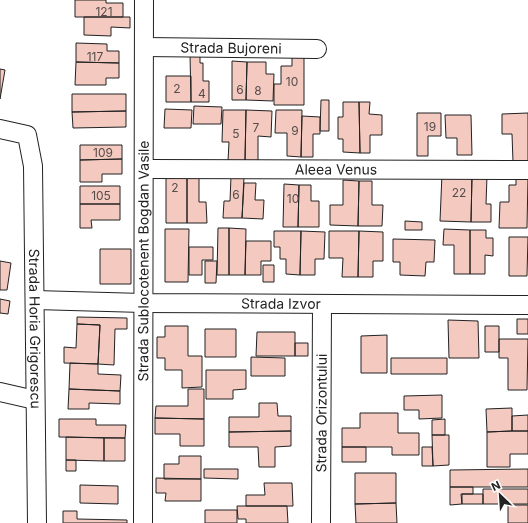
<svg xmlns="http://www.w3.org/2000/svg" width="528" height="523" viewBox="0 0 528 523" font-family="Inter,sans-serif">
<rect width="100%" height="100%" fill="#fff"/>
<!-- building -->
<path fill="#f3c9c0" stroke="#222" d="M 75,0 L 106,0 L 106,3 L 123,3 L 123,17 L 75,17 Z
M 84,17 L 130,17 L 130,28 L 111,27 L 111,36 L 84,35 Z
M 76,43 L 107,44 L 107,51 L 119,51 L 119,63 L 76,62 Z
M 292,52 L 304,53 L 304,105 L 274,105 L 274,84 L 281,84 L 281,66 L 292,66 Z
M 200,53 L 200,63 L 203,63 L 203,81 L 209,81 L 209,102 L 191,102 L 190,54 Z
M 232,61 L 247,62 L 246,100 L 232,100 Z
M 76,62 L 119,63 L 119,78 L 106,78 L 106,85 L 75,85 Z
M 247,62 L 266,62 L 266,74 L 274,74 L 273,101 L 246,100 Z
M 0,69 L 5,70 L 0,99 Z
M 166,76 L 191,76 L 191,102 L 166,102 Z
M 72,94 L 126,94 L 126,111 L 72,112 Z
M 321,100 L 329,100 L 329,131 L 320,131 Z
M 343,102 L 359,102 L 360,153 L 343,152 L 343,139 L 338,139 L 338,117 L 343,117 Z
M 359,102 L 370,102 L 369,114 L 382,115 L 382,135 L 370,135 L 370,153 L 360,153 Z
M 194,106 L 222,107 L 221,124 L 193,124 Z
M 165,109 L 192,110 L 191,128 L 164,128 Z
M 223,110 L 246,110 L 245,161 L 228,161 L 229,142 L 222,142 Z
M 246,110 L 272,111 L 271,137 L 258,136 L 258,161 L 245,161 Z
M 276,110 L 302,110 L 301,157 L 287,156 L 287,133 L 275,133 Z
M 126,111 L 126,127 L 73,128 L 72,112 Z
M 417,113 L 441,113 L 441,136 L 428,136 L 428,156 L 417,156 Z
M 528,113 L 528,162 L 513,162 L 512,134 L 502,134 L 502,114 Z
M 445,115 L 471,115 L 472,155 L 457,155 L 457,138 L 446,138 Z
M 302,116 L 320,117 L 320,134 L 313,134 L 313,157 L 301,157 Z
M 80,145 L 122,145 L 122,159 L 80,160 Z
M 122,159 L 122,174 L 102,174 L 102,182 L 80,182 L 80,160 Z
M 442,174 L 472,175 L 471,222 L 440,221 Z
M 472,175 L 487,176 L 486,204 L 491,204 L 491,222 L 471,222 Z
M 166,176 L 187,176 L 187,223 L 166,223 Z
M 187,176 L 199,176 L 199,202 L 206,202 L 207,223 L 187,223 Z
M 231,176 L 244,177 L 242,218 L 223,218 L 224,201 L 230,201 Z
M 516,177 L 528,177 L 527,228 L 499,228 L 500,202 L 509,202 L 509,185 L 516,185 Z
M 343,180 L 359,181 L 358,226 L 330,225 L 330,205 L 343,205 Z
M 359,181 L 372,181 L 372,205 L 383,205 L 382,226 L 358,226 Z
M 244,183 L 256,183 L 255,200 L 264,200 L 263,219 L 242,218 Z
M 284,184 L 299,185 L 298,227 L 283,227 Z
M 299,185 L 311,185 L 311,201 L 319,201 L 319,227 L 298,227 Z
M 80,186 L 120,186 L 120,204 L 80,204 Z
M 80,204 L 120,204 L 120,220 L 91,220 L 92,228 L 80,228 Z
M 405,221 L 422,222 L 422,230 L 405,230 Z
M 218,228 L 229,228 L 229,275 L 217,275 Z
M 229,228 L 246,229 L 245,275 L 229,275 Z
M 165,229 L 189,229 L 188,282 L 165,282 Z
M 444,229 L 470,230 L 470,274 L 454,274 L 454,245 L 443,245 Z
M 470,230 L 486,230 L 486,238 L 493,238 L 493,256 L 485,255 L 485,274 L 470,274 Z
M 274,231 L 301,231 L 300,275 L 286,274 L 286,259 L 280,259 L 280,247 L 274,247 Z
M 301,231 L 325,232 L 324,259 L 315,259 L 315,275 L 300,275 Z
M 329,231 L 359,231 L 358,277 L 342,277 L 343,258 L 329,258 Z
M 359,231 L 383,232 L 383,261 L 373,261 L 373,277 L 358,277 Z
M 509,237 L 528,237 L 527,276 L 509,276 Z
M 393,239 L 435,240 L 434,262 L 426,262 L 425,276 L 400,275 L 400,262 L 393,262 Z
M 246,241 L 271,241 L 271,261 L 261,261 L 261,275 L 245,275 Z
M 189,247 L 213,247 L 213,260 L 202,260 L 202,275 L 189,275 Z
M 100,249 L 131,249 L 131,284 L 100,284 Z
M 0,261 L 11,263 L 7,290 L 0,290 Z
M 205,261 L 217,261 L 216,283 L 205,283 Z
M 263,265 L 274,265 L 274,282 L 263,282 Z
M 0,299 L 10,301 L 8,314 L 0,313 Z
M 77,317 L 127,318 L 127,329 L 115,329 L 114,365 L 98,364 L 100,325 L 77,324 Z
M 517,319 L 528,319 L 528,334 L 517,334 Z
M 448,320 L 478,321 L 479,358 L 449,358 Z
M 77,324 L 100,325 L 98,364 L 64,363 L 64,347 L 76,348 Z
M 165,326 L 188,326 L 188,356 L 202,356 L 202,387 L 182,388 L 182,370 L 165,370 L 165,358 L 157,358 L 157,337 L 165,337 Z
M 485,326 L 499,326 L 499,352 L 485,352 Z
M 205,329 L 236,329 L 236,357 L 205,357 Z
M 257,332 L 295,332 L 295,356 L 256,356 Z
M 387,335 L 387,373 L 361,373 L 361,336 Z
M 499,339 L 528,339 L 527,390 L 508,390 L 508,358 L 499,358 Z
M 295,343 L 308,343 L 308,356 L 295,356 Z
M 251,357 L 285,358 L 285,376 L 251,376 Z
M 391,358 L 447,358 L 447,374 L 391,374 Z
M 70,363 L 98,364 L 98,374 L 121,375 L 120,391 L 69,389 Z
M 206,370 L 246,370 L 246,389 L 233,390 L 233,399 L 206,399 Z
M 69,389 L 120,391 L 120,404 L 89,403 L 89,409 L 68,409 Z
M 188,389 L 204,389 L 204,419 L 155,418 L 156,406 L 188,406 Z
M 442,395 L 442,418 L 419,419 L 419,410 L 404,410 L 404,396 Z
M 259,403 L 277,403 L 278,416 L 291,416 L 291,431 L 229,432 L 229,417 L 259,417 Z
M 512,408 L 512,431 L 487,432 L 486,409 Z
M 360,413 L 398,413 L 398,433 L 419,433 L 419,455 L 392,455 L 392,447 L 342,447 L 342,428 L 360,428 Z
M 528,415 L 528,431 L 512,431 L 512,416 Z
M 155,418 L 204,419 L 204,446 L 180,446 L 180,434 L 155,434 Z
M 59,419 L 96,419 L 96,425 L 126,425 L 125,438 L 59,437 Z
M 445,419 L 445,435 L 432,435 L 432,420 Z
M 291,431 L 291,446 L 275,447 L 275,467 L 259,467 L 258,447 L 229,447 L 229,432 Z
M 512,431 L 528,431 L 528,454 L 510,454 L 510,467 L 487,467 L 487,432 Z
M 432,435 L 449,435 L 449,465 L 433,466 Z
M 66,437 L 104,438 L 104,461 L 66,460 Z
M 104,438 L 125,438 L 125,461 L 104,461 Z
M 342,447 L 366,447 L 366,462 L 342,462 Z
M 422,447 L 432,447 L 433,466 L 422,466 Z
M 179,456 L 201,456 L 201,479 L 164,479 L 164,464 L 179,464 Z
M 66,460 L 76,460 L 76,471 L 66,471 Z
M 204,469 L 238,469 L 238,479 L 204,478 Z
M 528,469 L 528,487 L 450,487 L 450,470 Z
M 355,473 L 396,473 L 396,503 L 355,504 Z
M 156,478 L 201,479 L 201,501 L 165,501 L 166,493 L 156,493 Z
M 264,483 L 292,483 L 293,506 L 246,506 L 246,495 L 265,495 Z
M 80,485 L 118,486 L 118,504 L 80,503 Z
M 450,487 L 473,487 L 473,494 L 461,494 L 462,504 L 450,505 Z
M 483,489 L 528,489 L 528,504 L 483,504 Z
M 462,494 L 483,494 L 483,504 L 462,504 Z
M 396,503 L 397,523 L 356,523 L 355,504 Z
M 508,505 L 528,505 L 528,523 L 508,523 Z
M 237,506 L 287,506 L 288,523 L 246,523 L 246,519 L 238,519 Z
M 205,510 L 237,510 L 237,523 L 205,523 Z
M 63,511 L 77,511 L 77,519 L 127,520 L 127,523 L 63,523 Z"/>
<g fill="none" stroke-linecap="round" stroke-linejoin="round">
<!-- street casing -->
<g stroke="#222" stroke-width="20">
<g id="street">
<path id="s1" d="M 144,47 L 317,49"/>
<path id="s2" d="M 0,129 L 27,135 L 33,166 L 37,523"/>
<path id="s3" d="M 144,169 L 528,170"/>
<path id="s4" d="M 35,300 L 143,303 L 528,305"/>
<path d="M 0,392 L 35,400"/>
<path id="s5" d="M 143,523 L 144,0"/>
<path id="s6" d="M 321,523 L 322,304"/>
</g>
</g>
<!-- street -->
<use href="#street" stroke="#fff" stroke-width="18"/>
</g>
<g text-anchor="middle" stroke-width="3" stroke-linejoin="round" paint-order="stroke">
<!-- number labels -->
<g font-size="12" fill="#564c4a">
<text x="104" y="16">121</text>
<text x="95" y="61">117</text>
<text x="292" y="86">10</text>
<text x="177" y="93">2</text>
<text x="240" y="94">6</text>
<text x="258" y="95">8</text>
<text x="202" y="98">4</text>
<text x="430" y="131">19</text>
<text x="256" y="132">7</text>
<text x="295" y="135">9</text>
<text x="236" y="138">5</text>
<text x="103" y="157">109</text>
<text x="175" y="192">2</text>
<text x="459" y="197">22</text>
<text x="236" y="199">6</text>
<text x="101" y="200">105</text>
<text x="293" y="203">10</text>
</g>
<!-- street labels -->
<g font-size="14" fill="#222" stroke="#fff">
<text dy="5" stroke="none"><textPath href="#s1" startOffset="87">Strada Bujoreni</textPath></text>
<text dy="5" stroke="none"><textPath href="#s3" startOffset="192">Aleea Venus</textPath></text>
<text dy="5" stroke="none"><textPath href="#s5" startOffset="262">Strada Sublocotenent Bogdan Vasile</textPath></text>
<text dy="5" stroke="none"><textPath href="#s4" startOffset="246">Strada Izvor</textPath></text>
<text dy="5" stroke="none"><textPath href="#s2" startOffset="222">Strada Horia Grigorescu</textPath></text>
<text dy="5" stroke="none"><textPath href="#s6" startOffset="110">Strada Orizontului</textPath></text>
</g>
</g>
<!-- north arrow -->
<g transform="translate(500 495) rotate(335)" stroke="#ffffff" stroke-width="3" paint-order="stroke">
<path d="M0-3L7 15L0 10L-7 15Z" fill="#222222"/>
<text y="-6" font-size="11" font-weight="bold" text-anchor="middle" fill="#222222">N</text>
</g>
</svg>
